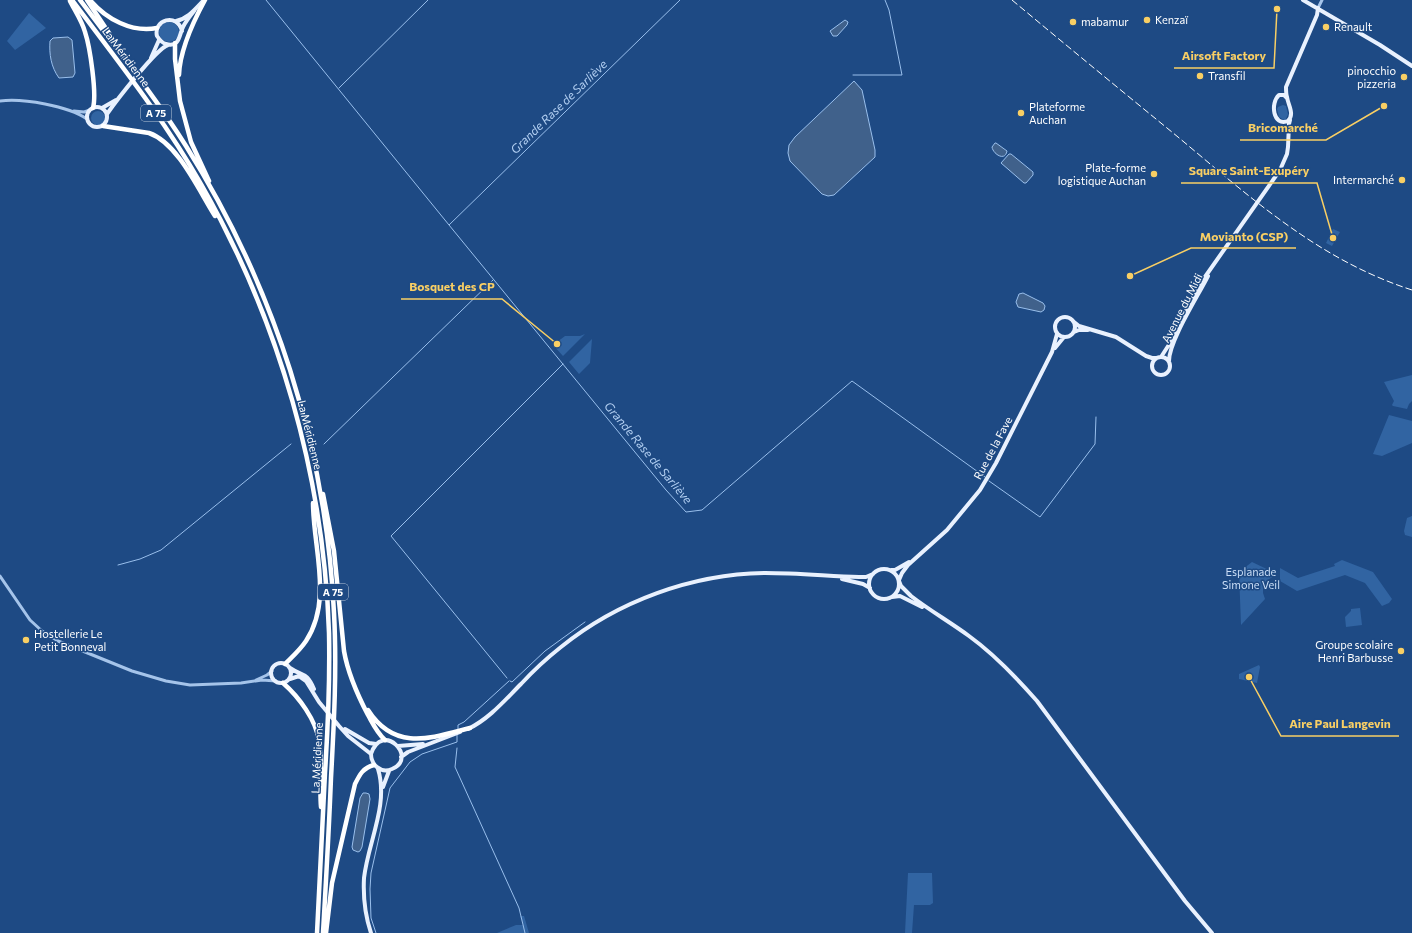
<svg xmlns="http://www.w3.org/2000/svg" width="1412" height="933" viewBox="0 0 1412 933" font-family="Commissioner,sans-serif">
<rect width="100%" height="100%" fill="#1e4a84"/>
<!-- green -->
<path fill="#3164a2" d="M 29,13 L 46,28 L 15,50 L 7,41 Z
M159 32a10 10 0 1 1 20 0a10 10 0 1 1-20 0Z
M 1283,105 L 1286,106 L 1288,114 L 1286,119 L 1284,120 L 1279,117 L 1277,109 L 1278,107 Z
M91 118a7 7 0 1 1 14 0a7 7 0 1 1-14 0Z
M 1333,229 L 1340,232 L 1332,246 L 1326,243 Z
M 585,334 L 563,356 L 553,345 L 565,336 L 580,336 Z
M 592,339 L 590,363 L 579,374 L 569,362 Z
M 1412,375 L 1412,401 L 1409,404 L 1407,409 L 1393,406 L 1392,405 L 1394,401 L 1384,382 Z
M 1389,415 L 1412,421 L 1412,443 L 1382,456 L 1373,454 Z
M 1412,516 L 1412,537 L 1405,535 L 1404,531 L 1407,518 Z
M 1342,560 L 1373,572 L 1392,599 L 1389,603 L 1382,606 L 1365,583 L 1345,575 L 1297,591 L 1280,581 L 1280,568 L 1298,578 L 1335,566 L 1334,564 Z
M 1252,562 L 1273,572 L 1274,576 L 1263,583 L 1263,593 L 1265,599 L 1241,625 L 1239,572 Z
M 1360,608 L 1362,625 L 1346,627 L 1345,617 L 1351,611 L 1351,609 Z
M 1259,665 L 1260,667 L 1257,683 L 1239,679 L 1239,674 Z
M 908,873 L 932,873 L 933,903 L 930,905 L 914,905 L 912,933 L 905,933 Z
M 520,916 L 524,916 L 529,933 L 497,933 L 516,925 L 523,925 Z"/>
<!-- water -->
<path fill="#40618b" stroke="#99bfec" d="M 845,20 L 848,22 L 847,25 L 837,36 L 833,36 L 830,31 Z
M 68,37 L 72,40 L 75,73 L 73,77 L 59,78 C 51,67 49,54 50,41 L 53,38 Z
M 854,81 L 862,90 L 875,150 L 875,157 L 834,195 L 828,196 L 822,194 L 790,161 L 788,153 L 789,145 L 795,137 Z
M 995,143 L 996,143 L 1007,151 C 1005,162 993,154 992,147 Z
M 1009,154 L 1011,154 L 1033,172 L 1033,175 L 1026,183 L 1024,183 L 1001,163 Z
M 1023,293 L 1043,303 L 1045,306 L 1044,310 L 1041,312 L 1018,307 L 1016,302 L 1019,294 Z
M 363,793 L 366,793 L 369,794 L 370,799 L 362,847 L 360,851 L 358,852 L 353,850 L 352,847 L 360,798 Z"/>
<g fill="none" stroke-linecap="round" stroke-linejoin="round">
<!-- stream -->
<path stroke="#99bfec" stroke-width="1" d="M 266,0 L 449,225 L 680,0
M 853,75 L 902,75 L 889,10 L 885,0
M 339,88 L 428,0
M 449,225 L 666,490 L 686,512 L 702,510 L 852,381 L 985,477
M 324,444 L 493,280
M 989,481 L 1040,517 L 1095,444 L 1096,417
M 118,565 L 140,559 L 161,550 L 291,444
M 507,678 L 391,536 L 563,364
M 510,681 L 512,682 L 545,651 L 585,622
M 458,729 L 458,725 L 464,722 L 509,681
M 457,748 L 455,767 L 519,908 L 525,933
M 376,933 L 371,918 L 370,889 L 371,873 L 390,788 L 410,762 L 422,754 L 457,742 L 457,735"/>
<!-- minor -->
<path stroke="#a5c4ea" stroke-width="3" d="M 1318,8 L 1322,0
M 0,101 C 23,98 68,106 87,119
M 74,111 L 84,112 L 90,110
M 0,576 L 30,620 L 42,631 L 58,641 L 132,671 L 166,681 L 190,685 L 241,683 L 262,680 L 276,681
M 256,680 L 267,675 L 272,671"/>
<!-- major -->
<path stroke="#e9f1fe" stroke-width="4" d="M 1303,0 L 1380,45 L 1412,66
M 176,21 C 188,19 196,8 204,0
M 182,31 C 177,12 153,20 157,36 C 159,39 162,43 166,44 C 180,48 179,35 183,27 C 186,21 190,16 194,11
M 151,58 L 159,40
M 1287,98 L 1284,95 L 1279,95 C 1270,103 1273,127 1288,121 C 1295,114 1288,105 1287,97 C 1286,94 1286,90 1286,87 L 1317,15 L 1318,8
M87 117a10 10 0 1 1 20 0a10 10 0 1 1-20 0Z
M 102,108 L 116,100
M 107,114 C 116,101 156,49 168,45
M1055 327a10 10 0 1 1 20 0a10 10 0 1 1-20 0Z
M 1074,322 L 1079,326 L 1116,337 L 1146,356 L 1152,358 L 1157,358
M 1074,332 L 1079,330 L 1088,330
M 1055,348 L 1064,337
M 1161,357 L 1172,340 L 1177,328 L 1200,284 L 1280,170 L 1287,154 L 1288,147 L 1289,124 L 1290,120
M1152 366a9 9 0 1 1 18 0a9 9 0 1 1-18 0Z
M 1169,361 C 1169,341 1198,296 1208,276
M869 584a15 15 0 1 1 30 0a15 15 0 1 1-30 0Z
M 891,570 L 895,570 L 909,562
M 842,579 L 863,584 L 870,588
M 899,580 L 902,573 L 908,565 L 947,530 L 980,490 L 996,463 L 1052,352 L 1057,334
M 899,581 L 901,586 L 911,596 C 929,610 950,622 969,636 C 994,654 1016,677 1037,701 L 1185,901 L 1212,933
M 892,597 L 900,596 L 922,607
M271 673a10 10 0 1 1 20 0a10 10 0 1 1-20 0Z
M 290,668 C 303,677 306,671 314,689
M 290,679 L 299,676 L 306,681 L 319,702 L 339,726 L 348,736 L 371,754 C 371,764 380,774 392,769 C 419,758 382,720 371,754
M 345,729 L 369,743 L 376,744
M 468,729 C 489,719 505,700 521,684 C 533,671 547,658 561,647 C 618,601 692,574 765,573 C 797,573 828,576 859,577 L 866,577 L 873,574
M 398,746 L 423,744
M 401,757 L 408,752 L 460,732
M 383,787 L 389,771
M 371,933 C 365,915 363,897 364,878 C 368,842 389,805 378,769"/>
<!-- highway -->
<path stroke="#fff" stroke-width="4.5" d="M 72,0 C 117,60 164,119 201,184 C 279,320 324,477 329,633 C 330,680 328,726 325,773 C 322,826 320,880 317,933
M 80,0 C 116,48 154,95 186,146 C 274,286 326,447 334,613 C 337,668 334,723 331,778 C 329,830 326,881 323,933
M 87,0 L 109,33 L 112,39
M 90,0 C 106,19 132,33 157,28
M 70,1 C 75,11 82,21 85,32 C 90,47 97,94 93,108
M 175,43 L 175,59 L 180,101 L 191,142 L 209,181
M 179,75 C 180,49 193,22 205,0
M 103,126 L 149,133 C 178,143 199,191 215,216
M 323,494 L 334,551 L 344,651 C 348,674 357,694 368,715 C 373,724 377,733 385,740
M 285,664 C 292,657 300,650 306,641 C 333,600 313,548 313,503
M 283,683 C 299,697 316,720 319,741 C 323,762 319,785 321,807
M 368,710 C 395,752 431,738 470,728
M 326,933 L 332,883 L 355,784 C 360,774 363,768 374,765"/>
<!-- rail -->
<path stroke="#fff" stroke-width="1" stroke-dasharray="7 3" stroke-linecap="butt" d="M 1012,0 C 1067,46 1123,92 1178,137 C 1251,198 1319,260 1412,290"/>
</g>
<!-- markers -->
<g fill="#f9cf64" stroke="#1e4a84" stroke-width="1.5">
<circle cx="1147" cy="20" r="4"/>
<circle cx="1073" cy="22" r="4"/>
<circle cx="1326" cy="27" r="4"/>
<circle cx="1200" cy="76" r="4"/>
<circle cx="1404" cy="77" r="4"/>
<circle cx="1021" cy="113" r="4"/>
<circle cx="1154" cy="174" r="4"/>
<circle cx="1402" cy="180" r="4"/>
<circle cx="26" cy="640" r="4"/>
<circle cx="1401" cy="651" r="4"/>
</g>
<g text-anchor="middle" stroke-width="3" stroke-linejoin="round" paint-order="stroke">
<!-- shield labels -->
<g fill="#1e4a84" stroke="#bcc9da" stroke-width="1">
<rect x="141" y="105" width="30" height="16" rx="3"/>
<rect x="318" y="584" width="30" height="16" rx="3"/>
</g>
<g font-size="10" font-weight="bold" fill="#fff">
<text x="156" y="117">A 75</text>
<text x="333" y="596">A 75</text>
</g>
<!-- poi labels -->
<g font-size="11" fill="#fff" stroke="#1e4a84" text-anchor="start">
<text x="1155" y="24">Kenzaï</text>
<text x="1081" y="26">mabamur</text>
<text x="1334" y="31">Renault</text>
<text x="1396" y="75" text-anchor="end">pinocchio<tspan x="1396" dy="13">pizzeria</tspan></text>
<text x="1208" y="80">Transfil</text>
<text x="1029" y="111">Plateforme<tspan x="1029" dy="13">Auchan</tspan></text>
<text x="1146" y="172" text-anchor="end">Plate-forme<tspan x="1146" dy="13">logistique Auchan</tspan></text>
<text x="1394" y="184" text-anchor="end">Intermarché</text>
<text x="34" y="638">Hostellerie Le<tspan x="34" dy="13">Petit Bonneval</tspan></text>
<text x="1393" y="649" text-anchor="end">Groupe scolaire<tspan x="1393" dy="13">Henri Barbusse</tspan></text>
</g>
<!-- street labels -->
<g font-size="11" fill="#fff" stroke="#1e4a84">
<text transform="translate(126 57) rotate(53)" y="4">La Méridienne</text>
<text transform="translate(1182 308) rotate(-63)" y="4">Avenue du Midi</text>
<text transform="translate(310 435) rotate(76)" y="4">La Méridienne</text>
<text transform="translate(993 448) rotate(-62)" y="4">Rue de la Fave</text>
<text transform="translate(317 758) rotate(-87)" y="4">La Méridienne</text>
</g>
<!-- park labels -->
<g font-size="11" fill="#cadef7" stroke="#1e4a84">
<text x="1251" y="576">Esplanade<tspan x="1251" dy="13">Simone Veil</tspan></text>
</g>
<!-- water labels -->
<g font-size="12" font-style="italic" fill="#b1cef1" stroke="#1e4a84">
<text transform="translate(559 107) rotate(-44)" y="4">Grande Rase de Sarliève</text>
<text transform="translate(648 453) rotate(50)" y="4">Grande Rase de Sarliève</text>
</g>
</g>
<!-- callouts -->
<path fill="none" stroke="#f9cf64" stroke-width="1.5" d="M1277 9L1274 68H1174M1384 106L1326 140H1240M1333 238L1317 183H1181M1130 276L1191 248H1296M557 344L502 299H401M1249 677L1281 736H1399"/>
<g fill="#f9cf64" stroke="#1e4a84" stroke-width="1.5">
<circle cx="1277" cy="9" r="4"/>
<circle cx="1384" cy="106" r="4"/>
<circle cx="1333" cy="238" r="4"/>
<circle cx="1130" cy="276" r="4"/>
<circle cx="557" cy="344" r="4"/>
<circle cx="1249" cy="677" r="4"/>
</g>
<g font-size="12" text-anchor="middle" font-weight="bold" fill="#f9cf64" stroke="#1e4a84" stroke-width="3" stroke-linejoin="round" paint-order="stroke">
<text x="1224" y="60">Airsoft Factory</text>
<text x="1283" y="132">Bricomarché</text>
<text x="1249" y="175">Square Saint-Exupéry</text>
<text x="1244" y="241">Movianto (CSP)</text>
<text x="452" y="291">Bosquet des CP</text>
<text x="1340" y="728">Aire Paul Langevin</text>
</g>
</svg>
